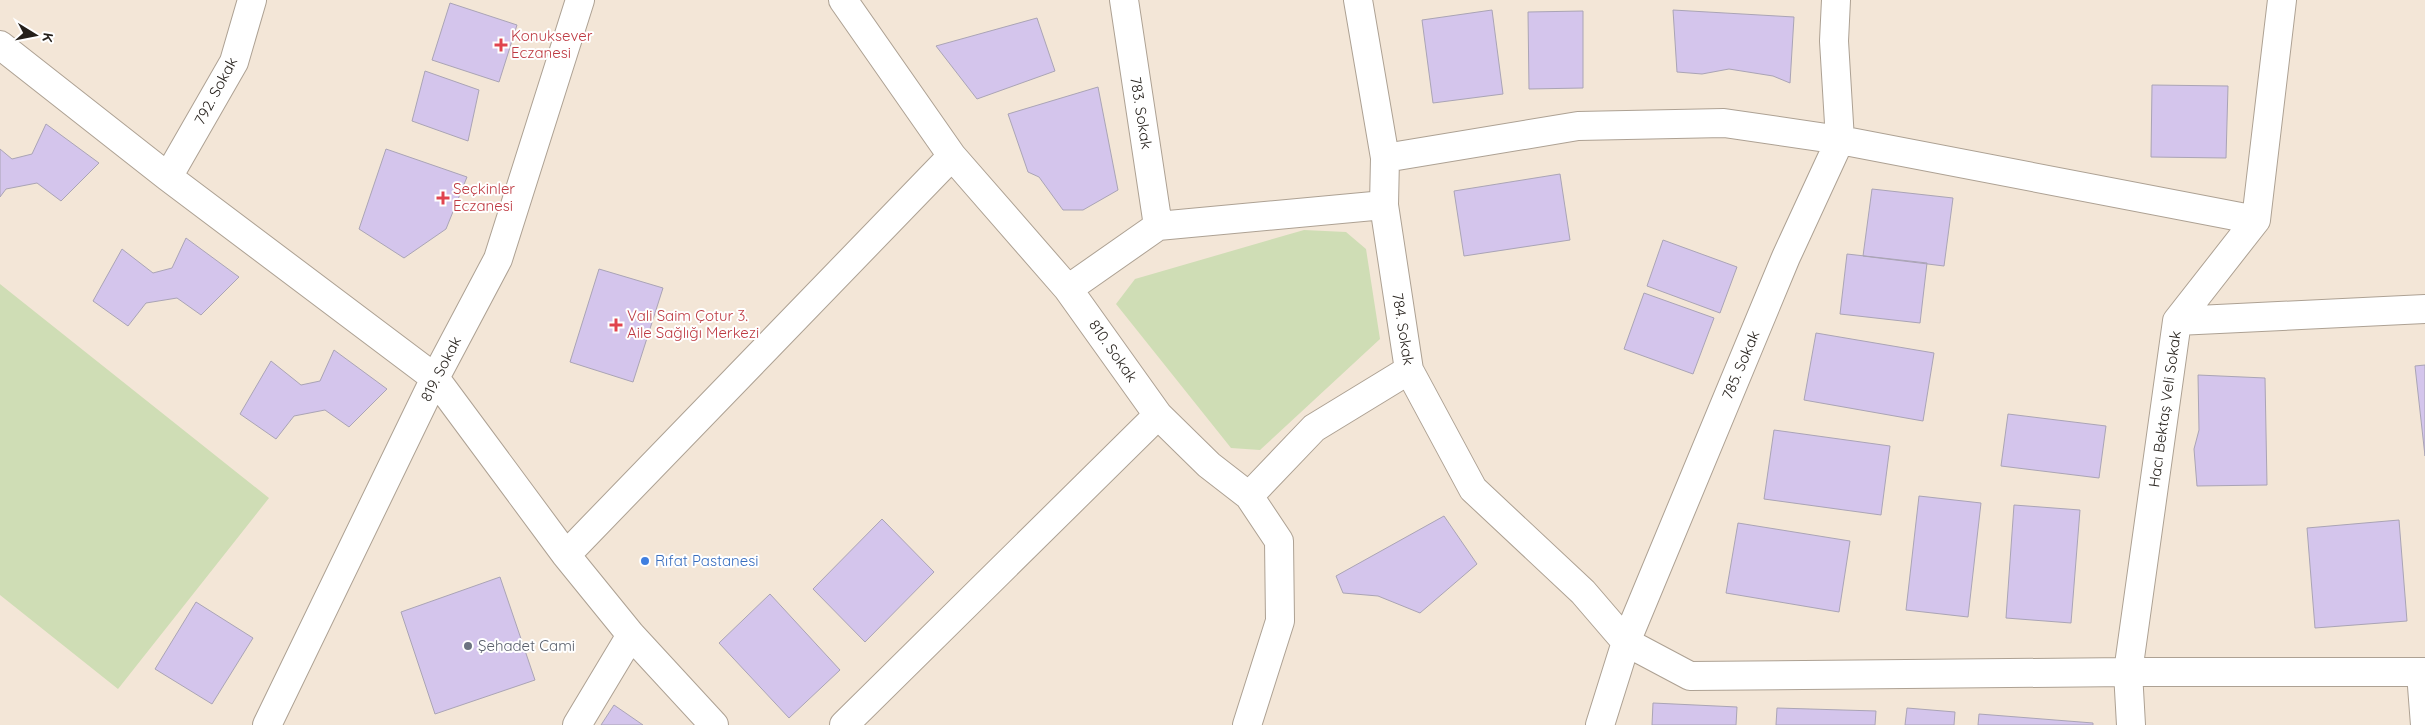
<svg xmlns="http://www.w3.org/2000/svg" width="2425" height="725" viewBox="0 0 2425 725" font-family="Quicksand,sans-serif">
<rect width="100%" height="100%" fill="#f3e6d7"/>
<!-- green -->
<path fill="#cfddb5" d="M 1304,230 L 1346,232 L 1366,249 L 1380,339 L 1260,450 L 1231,448 L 1116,304 L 1135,279 Z
M 0,284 L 269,498 L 118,689 L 0,595 Z"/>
<!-- building -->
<path fill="#d4c5ec" stroke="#aaa4b5" d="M 450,3 L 517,25 L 499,82 L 432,60 Z
M 1492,10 L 1503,94 L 1433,103 L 1422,20 Z
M 1673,10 L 1794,17 L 1790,83 L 1773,76 L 1729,69 L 1702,74 L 1677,72 Z
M 1583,11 L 1583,88 L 1529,89 L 1528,12 Z
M 1037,18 L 1055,71 L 977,99 L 936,46 Z
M 425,71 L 479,90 L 468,141 L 412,121 Z
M 2152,85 L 2228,86 L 2226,158 L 2151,157 Z
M 1098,87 L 1118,190 L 1083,210 L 1063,210 L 1039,177 L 1028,172 L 1008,114 Z
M 46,124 L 99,163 L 61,201 L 37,183 L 6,189 L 0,197 L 0,149 L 12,159 L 32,154 Z
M 386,149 L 467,177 L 446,229 L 404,258 L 359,229 Z
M 1560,174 L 1570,240 L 1464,256 L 1454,191 Z
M 1872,189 L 1953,198 L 1944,266 L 1863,256 Z
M 186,238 L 239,277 L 201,315 L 177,298 L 146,303 L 128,326 L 93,301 L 122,249 L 153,273 L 172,268 Z
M 1663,240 L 1737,267 L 1720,313 L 1647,286 Z
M 1847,254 L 1927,263 L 1920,323 L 1840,314 Z
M 599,269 L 663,288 L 633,382 L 570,362 Z
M 1644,293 L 1714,318 L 1693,374 L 1624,349 Z
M 1816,333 L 1934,353 L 1923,421 L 1804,400 Z
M 334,350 L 387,389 L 349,427 L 325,410 L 294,416 L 276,439 L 240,414 L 271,361 L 301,385 L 320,381 Z
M 2425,365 L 2425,456 L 2415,366 Z
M 2198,375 L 2265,378 L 2267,485 L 2197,486 L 2194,449 L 2199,430 Z
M 2008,414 L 2106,426 L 2099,478 L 2001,466 Z
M 1774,430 L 1890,446 L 1881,515 L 1764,499 Z
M 1919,496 L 1981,503 L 1968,617 L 1906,610 Z
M 2014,505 L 2080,510 L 2071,623 L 2006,618 Z
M 1444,516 L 1477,564 L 1420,613 L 1378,596 L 1343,593 L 1336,576 Z
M 882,519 L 934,572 L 865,642 L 813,589 Z
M 2399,520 L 2407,621 L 2315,628 L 2307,528 Z
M 1738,523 L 1850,541 L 1839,612 L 1726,593 Z
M 500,577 L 535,680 L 435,714 L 401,612 Z
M 770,594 L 840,670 L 789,718 L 719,643 Z
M 196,602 L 253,638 L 212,704 L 155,669 Z
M 1653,703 L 1737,707 L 1736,725 L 1652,725 Z
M 614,705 L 643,725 L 601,725 Z
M 1777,708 L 1876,711 L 1875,725 L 1776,725 Z
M 1907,708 L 1955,712 L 1954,725 L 1905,725 Z
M 1979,714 L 2093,723 L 2093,725 L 1978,725 Z"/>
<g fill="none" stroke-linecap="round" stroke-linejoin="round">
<!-- minor casing -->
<g stroke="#ada193" stroke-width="30">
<path id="minor" d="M 843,0 L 952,156 L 1068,289 L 1158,415 L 1209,465 L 1249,496 L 1279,541 L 1280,621 L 1247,725
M 1124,0 L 1158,226
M 1358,0 L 1385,158 L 1384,205 L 1409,370 L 1473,489 L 1583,592 L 1626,642 L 1690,676 L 2128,672 L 2425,672
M 0,45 L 168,177 L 435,378 L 566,555 L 631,635 L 714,725
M 1385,158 L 1578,126 L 1724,123 L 1840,140 L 2256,220
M 168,177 L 234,62 L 252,0
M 1068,289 L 1158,226 L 1384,205
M 2177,321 L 2425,309
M 1249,496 L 1314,428 L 1409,370
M 566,555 L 952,156
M 2421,673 L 2425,725
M 267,725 L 435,378 L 498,259 L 580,0
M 577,725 L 631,635
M 844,725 L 1158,415
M 1600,725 L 1626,642 L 1786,257 L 1840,140 L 1834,41 L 1836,0
M 2131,725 L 2128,672 L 2177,321 L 2256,220 L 2282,0"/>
</g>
<!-- minor -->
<use href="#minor" stroke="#fff" stroke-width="28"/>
</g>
<!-- markers -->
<g fill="#e0444e" stroke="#fff" stroke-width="2">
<path d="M498.5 37.5h5v5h5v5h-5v5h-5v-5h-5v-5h5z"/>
<path d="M440.5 190.5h5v5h5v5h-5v5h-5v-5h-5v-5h5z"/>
<path d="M613.5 317.5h5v5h5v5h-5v5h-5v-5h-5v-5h5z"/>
</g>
<circle fill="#3f7fe0" stroke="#fff" stroke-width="2" cx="645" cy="561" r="5"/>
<circle fill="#6b7280" stroke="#fff" stroke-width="2" cx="468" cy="646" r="5"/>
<g text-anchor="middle" stroke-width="4" stroke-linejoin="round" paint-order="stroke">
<!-- health labels -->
<g font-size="15" fill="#be3a42" stroke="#fff" text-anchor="start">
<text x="511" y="41">Konuksever<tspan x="511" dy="17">Eczanesi</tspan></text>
<text x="453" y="194">Seçkinler<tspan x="453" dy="17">Eczanesi</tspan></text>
<text x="627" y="321">Vali Saim Çotur 3.<tspan x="627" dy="17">Aile Sağlığı Merkezi</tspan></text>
</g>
<!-- street labels -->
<g font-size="15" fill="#241f1a" stroke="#fff">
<text transform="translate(216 91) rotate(-62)" y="5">792. Sokak</text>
<text transform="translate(1141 113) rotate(81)" y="5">783. Sokak</text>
<text transform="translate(1403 329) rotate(81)" y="5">784. Sokak</text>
<text transform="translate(1113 351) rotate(55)" y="5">810. Sokak</text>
<text transform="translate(1741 365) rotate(-67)" y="5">785. Sokak</text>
<text transform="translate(441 369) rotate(-63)" y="5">819. Sokak</text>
<text transform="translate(2165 409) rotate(-82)" y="5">Hacı Bektaş Veli Sokak</text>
</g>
<!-- shop labels -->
<g font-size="15" fill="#366cbe" stroke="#fff" text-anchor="start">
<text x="655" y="566">Rıfat Pastanesi</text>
</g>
<!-- worship labels -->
<g font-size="15" fill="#5b616d" stroke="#fff" text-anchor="start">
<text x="478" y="651">Şehadet Cami</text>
</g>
</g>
<!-- north arrow -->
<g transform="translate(35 35) rotate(100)" stroke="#ffffff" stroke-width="4" paint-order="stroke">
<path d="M0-4L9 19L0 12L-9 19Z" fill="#241f1a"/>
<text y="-8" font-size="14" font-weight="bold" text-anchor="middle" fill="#241f1a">K</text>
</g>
</svg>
